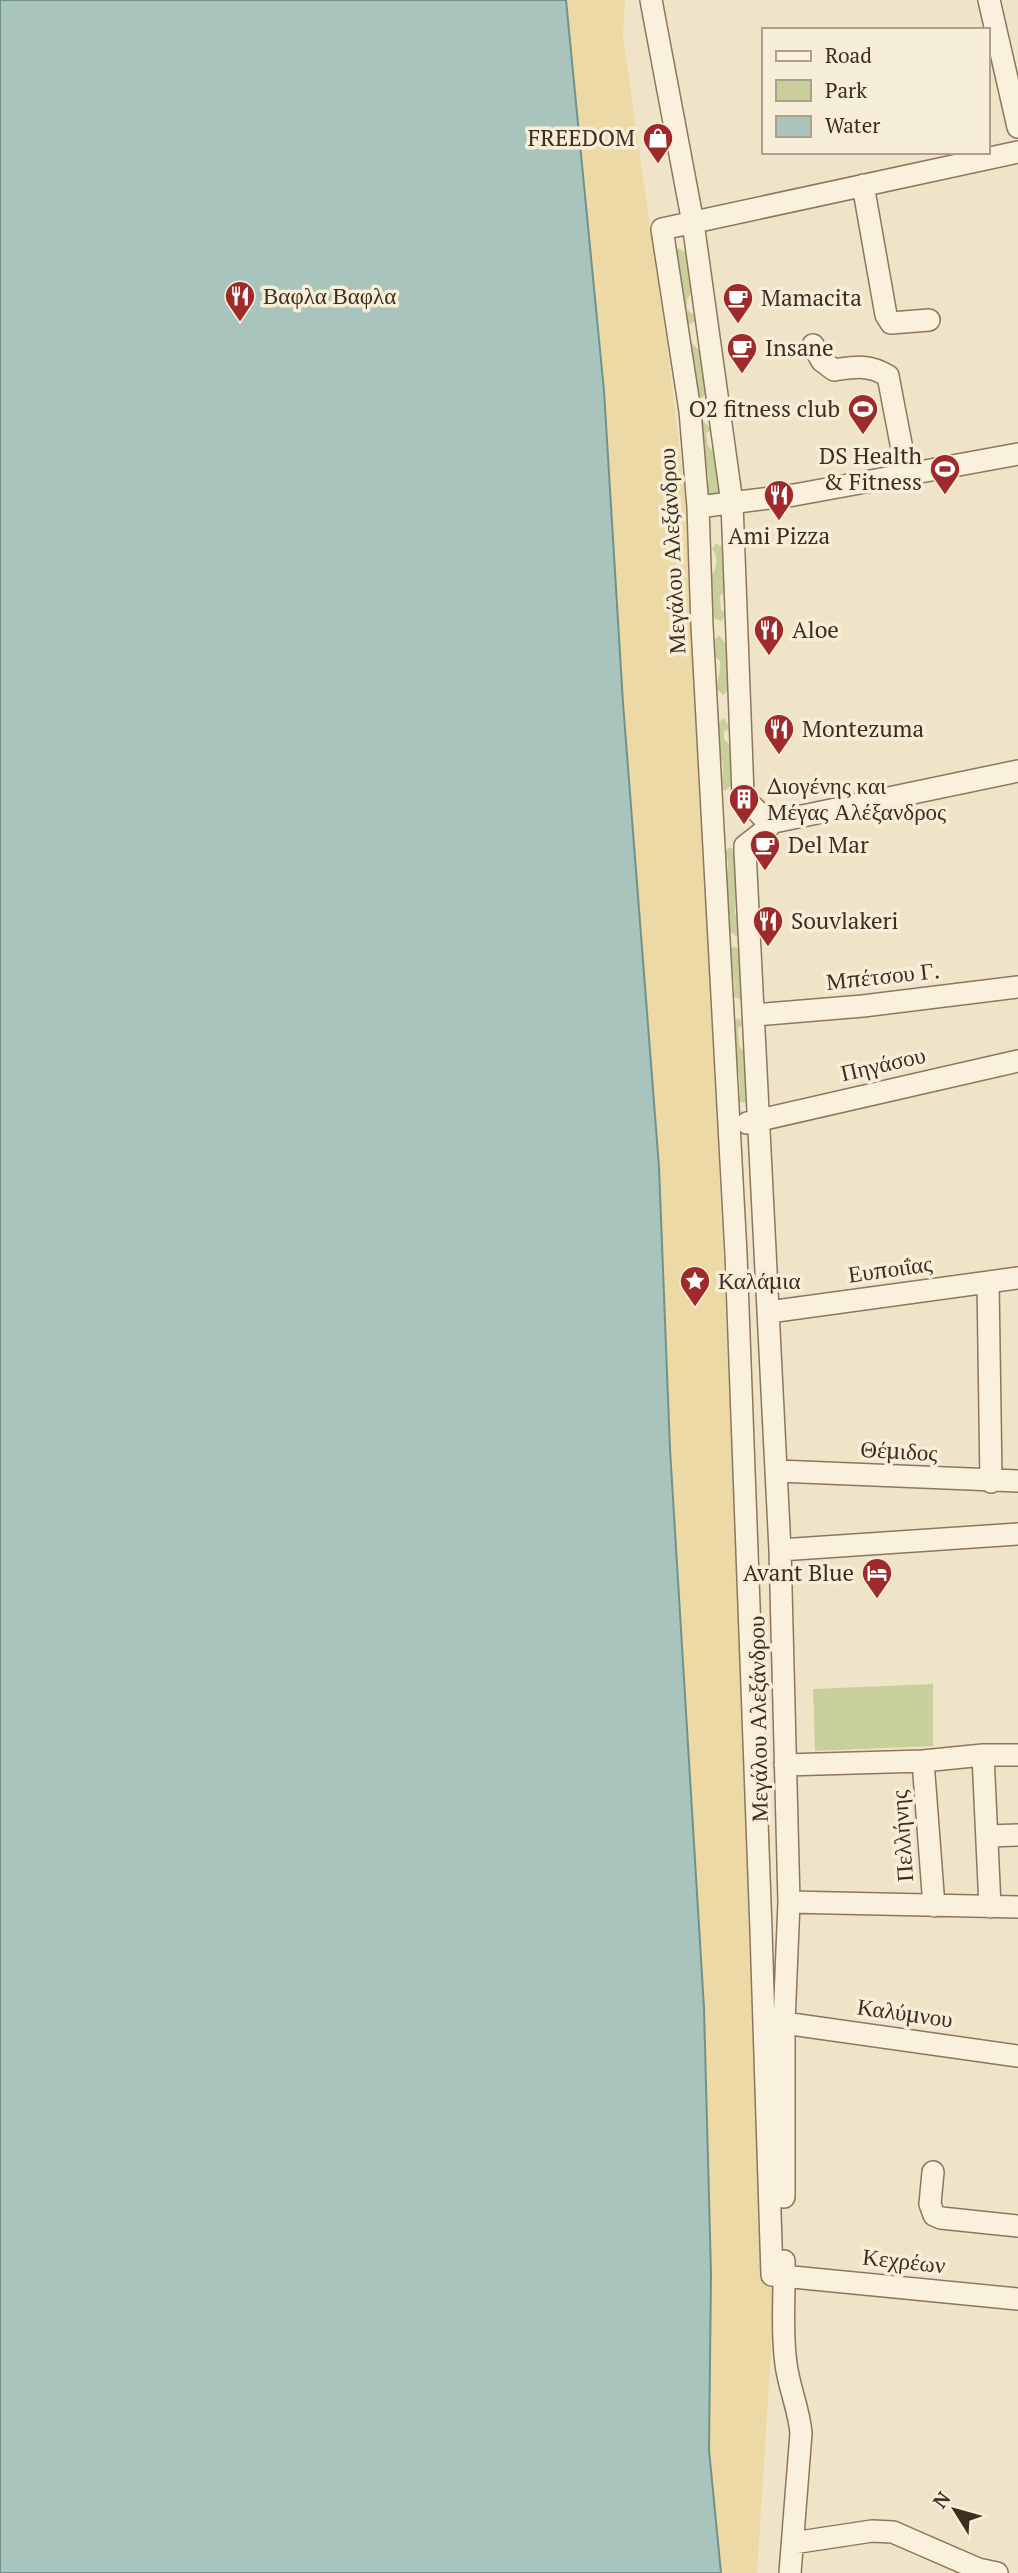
<svg xmlns="http://www.w3.org/2000/svg" width="1018" height="2573" viewBox="0 0 1018 2573" font-family="'PT Serif',serif">
<rect width="100%" height="100%" fill="#f0e4c8"/>
<!-- green -->
<path fill="#c9cf9b" d="M 678,248 L 685,252 L 693,290 L 687,300 L 687,310 L 695,315 L 695,321 L 687,326 L 670,257 Z
M 688,342 C 708,350 704,375 706,394 L 701,399 L 691,396 Z
M 698,419 L 703,421 L 712,430 L 706,433 L 708,446 L 717,455 L 721,489 L 715,495 L 709,496 L 703,487 L 709,480 L 706,465 L 700,460 Z
M 716,543 L 725,549 L 726,589 L 720,596 L 721,610 L 728,613 L 721,621 L 714,618 L 711,576 C 717,569 719,557 712,549 Z
M 719,635 L 726,644 L 730,689 L 723,695 L 717,689 C 717,679 721,672 720,661 L 713,655 L 713,642 Z
M 724,718 L 730,729 L 724,731 L 724,739 L 731,746 L 731,786 L 725,791 L 719,788 L 722,783 L 723,762 L 716,756 L 716,725 Z
M 730,847 L 739,854 L 741,895 L 735,899 L 735,914 L 742,919 L 744,933 L 736,936 L 727,929 L 723,879 L 728,869 L 728,861 L 722,853 Z
M 733,947 L 741,949 L 747,991 L 741,1000 L 733,996 C 737,984 733,971 726,961 L 728,953 Z
M 739,1018 L 743,1024 L 738,1029 L 739,1046 L 746,1053 L 749,1098 L 744,1103 L 737,1100 L 740,1096 L 739,1073 L 732,1066 L 731,1022 Z
M 933,1684 L 933,1746 L 815,1751 L 813,1689 Z"/>
<!-- sand -->
<path fill="#ecd9a5" d="M 566,0 L 625,0 L 623,36 L 667,346 L 689,526 L 747,1768 L 767,2287 L 775,2288 L 757,2573 L 721,2573 L 709,2450 L 711,2273 L 704,2008 L 670,1449 L 659,1167 L 623,703 L 604,391 Z"/>
<!-- water -->
<path fill="#a9c4bc" stroke="#6f938a" stroke-width="2" d="M 0,0 L 566,0 L 604,391 L 623,703 L 659,1167 L 670,1449 L 704,2008 L 711,2273 L 709,2450 L 721,2573 L 0,2573 Z"/>
<g fill="none" stroke-linecap="round" stroke-linejoin="round">
<!-- street casing -->
<g stroke="#8d765c" stroke-width="24">
<path id="street" d="M 651,0 L 693,223 L 732,503 L 743,795 L 747,801 L 769,823
M 989,0 L 1018,127
M 1018,152 L 662,229 L 690,411 L 698,507 L 702,626 L 736,1254 L 761,1930 L 772,2275 L 1018,2299
M 863,185 L 886,315 L 891,323 L 929,320
M 813,345 L 822,361 L 834,370 C 855,367 869,364 888,376 L 907,475
M 698,507 L 794,495 L 1018,454
M 769,823 L 768,828 L 745,846 L 745,851 L 780,1550 L 789,1902 L 784,2023 L 784,2197
M 769,823 L 1018,771
M 754,1015 L 863,1006 L 1018,987
M 747,1123 L 1018,1061
M 988,1282 L 991,1482
M 769,1312 L 1018,1278
M 778,1471 L 1018,1481
M 780,1550 L 1018,1534
M 983,1755 L 990,1907
M 923,1761 L 934,1906
M 785,1765 L 923,1761 L 983,1755 L 1018,1755
M 988,1836 L 1018,1835
M 789,1902 L 1018,1907
M 784,2023 L 1018,2056
M 933,2172 L 930,2204 L 934,2215 L 941,2218 L 1018,2226
M 784,2261 C 785,2295 781,2330 786,2364 C 789,2388 799,2409 801,2433 L 790,2573
M 793,2543 L 872,2531 L 893,2532 L 978,2569 L 997,2573"/>
</g>
<!-- street -->
<use href="#street" stroke="#faf1dc" stroke-width="21"/>
</g>
<!-- icons -->
<defs>
<g id="shop-pin" transform="scale(1.575)"><path d="M0 17L-7.5 6A9.5 9.5 0 1 1 7.5 6Z" fill="#9e2a2b" stroke="#f7eed8"/><path d="M-5-2.5h2.3a2.7 3.5 0 0 1 5.4 0H5L5.5 6h-11ZM-1.5-2.5h3a1.5 2.3 0 0 0-3 0Z" fill="#fff"/></g>
<g id="restaurant-pin" transform="scale(1.575)"><path d="M0 17L-7.5 6A9.5 9.5 0 1 1 7.5 6Z" fill="#9e2a2b" stroke="#f7eed8"/><path d="M-5-6h1v4h1v-4h1v4h1v-4h1v5L-1.5 .5V6h-2V.5L-5-1ZM5-6V6H3V1.5H1.5Q1.5-4 5-6Z" fill="#fff"/></g>
<g id="cafe-pin" transform="scale(1.575)"><path d="M0 17L-7.5 6A9.5 9.5 0 1 1 7.5 6Z" fill="#9e2a2b" stroke="#f7eed8"/><path d="M-5.5-4.5H6V0H3Q3 3.5 0 3.5H-2.5Q-5.5 3.5-5.5 0ZM3-3.2v2h1.7v-2ZM-6 4.5H4V6H-6Z" fill="#fff"/></g>
<g id="stadium-pin" transform="scale(1.575)"><path d="M0 17L-7.5 6A9.5 9.5 0 1 1 7.5 6Z" fill="#9e2a2b" stroke="#f7eed8"/><path d="M0-5a6.5 5 0 1 0 0 10a6.5 5 0 1 0 0-10ZM-3.5-1.8h7v3.6h-7Z" fill="#fff"/></g>
<g id="building-pin" transform="scale(1.575)"><path d="M0 17L-7.5 6A9.5 9.5 0 1 1 7.5 6Z" fill="#9e2a2b" stroke="#f7eed8"/><path d="M-4-6H4V6H1V3H-1V6H-4ZM-2.5-4.3h1.7v1.8h-1.7ZM.8-4.3h1.7v1.8H.8ZM-2.5-1h1.7V.8h-1.7ZM.8-1h1.7V.8H.8Z" fill="#fff"/></g>
<g id="sight-pin" transform="scale(1.575)"><path d="M0 17L-7.5 6A9.5 9.5 0 1 1 7.5 6Z" fill="#9e2a2b" stroke="#f7eed8"/><path d="M0-6L1.8-2.2L6-1.7L2.9 1.2L3.7 5.4L0 3.3L-3.7 5.4L-2.9 1.2L-6-1.7L-1.8-2.2Z" fill="#fff"/></g>
<g id="hotel-pin" transform="scale(1.575)"><path d="M0 17L-7.5 6A9.5 9.5 0 1 1 7.5 6Z" fill="#9e2a2b" stroke="#f7eed8"/><path d="M-6-4.5h1.5V1H6V5H4.5V3h-9V5H-6ZM-4 0a1.8 1.8 0 1 1 3.6 0ZM.5 0V-2.5h3Q6-2.5 6 0Z" fill="#fff"/></g>
</defs>
<g fill-rule="evenodd">
<use href="#shop-pin" x="658" y="138"/>
<use href="#restaurant-pin" x="240" y="296"/>
<use href="#cafe-pin" x="738" y="298"/>
<use href="#cafe-pin" x="742" y="348"/>
<use href="#stadium-pin" x="863" y="409"/>
<use href="#stadium-pin" x="945" y="469"/>
<use href="#restaurant-pin" x="779" y="495"/>
<use href="#restaurant-pin" x="769" y="630"/>
<use href="#restaurant-pin" x="779" y="729"/>
<use href="#building-pin" x="744" y="799"/>
<use href="#cafe-pin" x="765" y="845"/>
<use href="#restaurant-pin" x="768" y="921"/>
<use href="#sight-pin" x="695" y="1281"/>
<use href="#hotel-pin" x="877" y="1573"/>
</g>
<g text-anchor="middle" stroke-width="7" stroke-linejoin="round" paint-order="stroke">
<!-- poi labels -->
<g font-size="23" fill="#3d2e20" stroke="#f7eed8" text-anchor="start">
<text x="635" y="146" text-anchor="end">FREEDOM</text>
<text x="263" y="304">Βαφλα Βαφλα</text>
<text x="761" y="306">Mamacita</text>
<text x="765" y="356">Insane</text>
<text x="840" y="417" text-anchor="end">O2 fitness club</text>
<text x="922" y="464" text-anchor="end">DS Health<tspan x="922" dy="26">&amp; Fitness</tspan></text>
<text x="779" y="544" text-anchor="middle">Ami Pizza</text>
<text x="792" y="638">Aloe</text>
<text x="802" y="737">Montezuma</text>
<text x="767" y="794">Διογένης και<tspan x="767" dy="26">Μέγας Αλέξανδρος</tspan></text>
<text x="788" y="853">Del Mar</text>
<text x="791" y="929">Souvlakeri</text>
<text x="718" y="1289">Καλάμια</text>
<text x="854" y="1581" text-anchor="end">Avant Blue</text>
</g>
<!-- street labels -->
<g font-size="23" fill="#3d2e20" stroke="#f7eed8">
<text transform="translate(672 551) rotate(-93)" y="8">Μεγάλου Αλεξάνδρου</text>
<text transform="translate(883 976) rotate(-6)" y="8">Μπέτσου Γ.</text>
<text transform="translate(883 1064) rotate(-13)" y="8">Πηγάσου</text>
<text transform="translate(890 1269) rotate(-8)" y="8">Ευποιΐας</text>
<text transform="translate(899 1451) rotate(3)" y="8">Θέμιδος</text>
<text transform="translate(758 1719) rotate(-91)" y="8">Μεγάλου Αλεξάνδρου</text>
<text transform="translate(902 1836) rotate(-94)" y="8">Πελλήνης</text>
<text transform="translate(905 2013) rotate(8)" y="8">Καλύμνου</text>
<text transform="translate(904 2261) rotate(6)" y="8">Κεχρέων</text>
</g>
</g>
<!-- legend -->
<rect x="762" y="28" width="228" height="126" fill="#f7eed8" stroke="#ada18e" stroke-width="2"/>
<rect x="776" y="51" width="35" height="10" fill="#faf1dc" stroke="#ada18e" stroke-width="2"/>
<text x="825" y="63" font-size="21" fill="#3d2e20">Road</text>
<rect x="776" y="80" width="35" height="21" fill="#c9cf9b" stroke="#ada18e" stroke-width="2"/>
<text x="825" y="98" font-size="21" fill="#3d2e20">Park</text>
<rect x="776" y="116" width="35" height="21" fill="#a9c4bc" stroke="#ada18e" stroke-width="2"/>
<text x="825" y="133" font-size="21" fill="#3d2e20">Water</text>
<!-- north arrow -->
<g transform="translate(955 2510) rotate(307)" stroke="#f7eed8" stroke-width="5" paint-order="stroke">
<path d="M0-5L12 26L0 18L-12 26Z" fill="#3d2e20"/>
<text y="-10" font-size="19" font-weight="bold" text-anchor="middle" fill="#3d2e20">N</text>
</g>
</svg>
